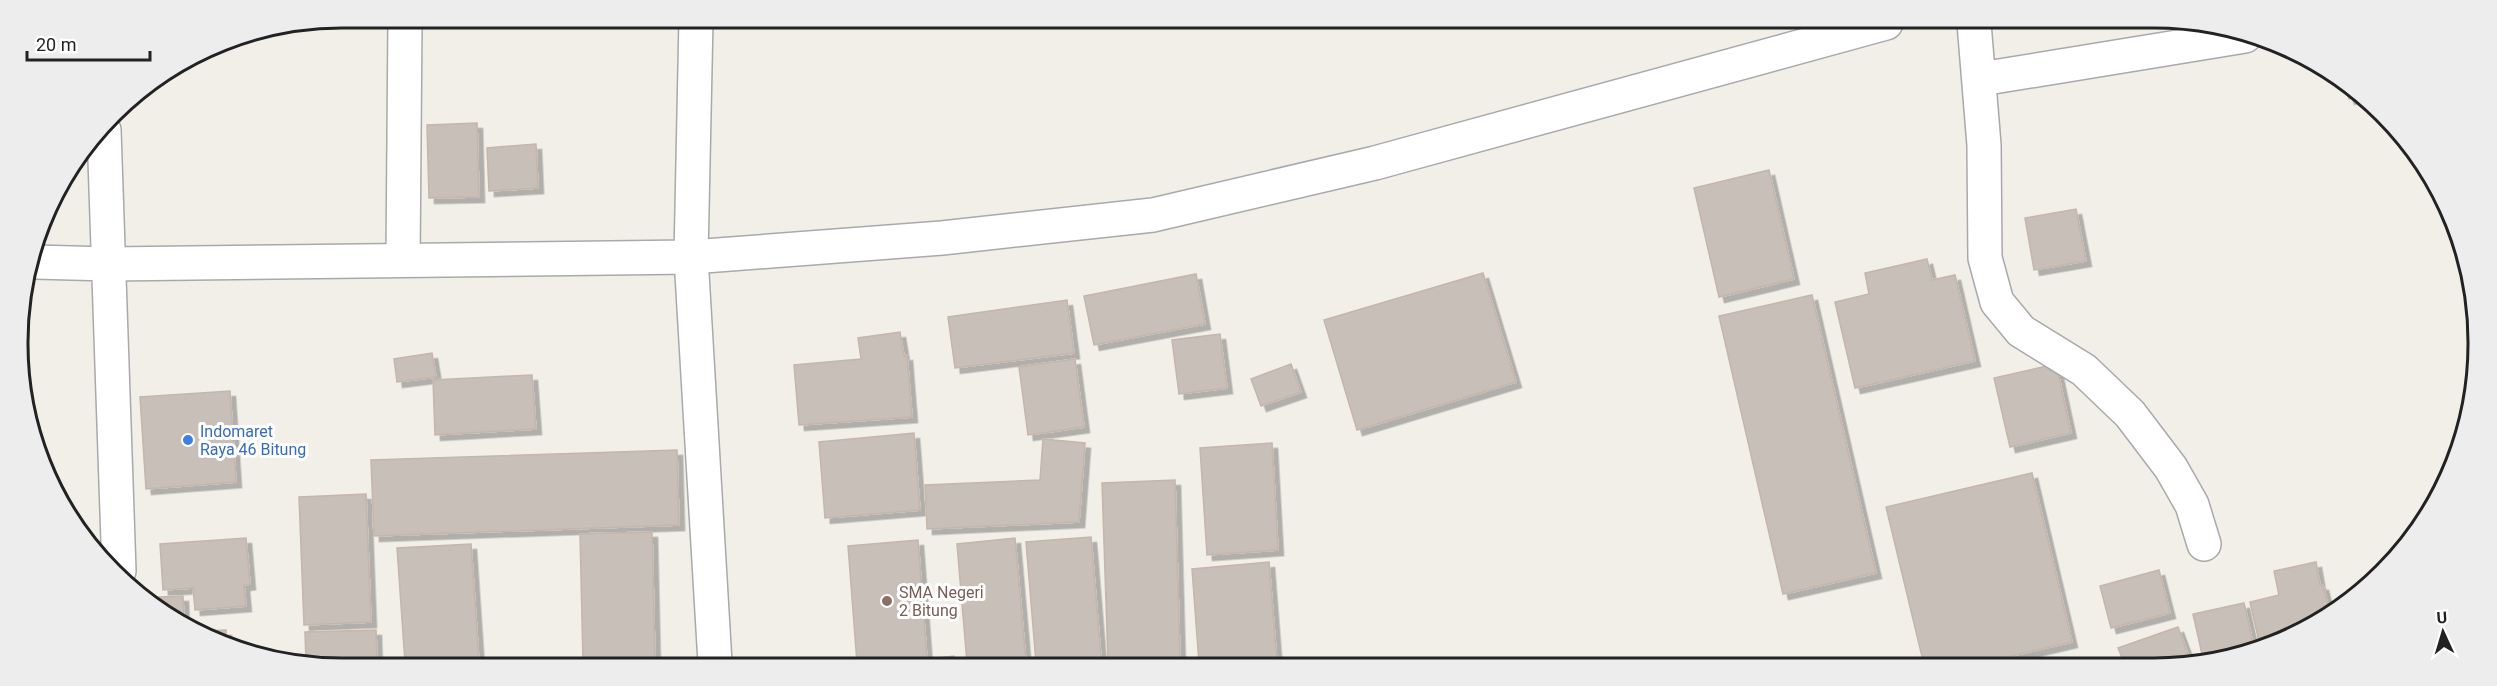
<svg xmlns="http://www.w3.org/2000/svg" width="2497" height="686" viewBox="0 0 2497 686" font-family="Roboto,sans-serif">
<defs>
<filter id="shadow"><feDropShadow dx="5.5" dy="5.5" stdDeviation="0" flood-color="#0004"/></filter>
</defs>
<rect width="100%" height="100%" fill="#f2efe9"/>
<!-- building -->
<path fill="#c7bfb8" stroke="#c4b6ab" stroke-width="1.5" filter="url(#shadow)" d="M 2344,83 L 2359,97 L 2349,99 Z
M 477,123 L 479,197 L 429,198 L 427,125 Z
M 536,144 L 538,188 L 489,191 L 487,148 Z
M 1769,170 L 1794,279 L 1719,297 L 1694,188 Z
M 2076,209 L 2086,261 L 2034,270 L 2025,218 Z
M 1927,259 L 1932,280 L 1955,275 L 1975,361 L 1855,388 L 1835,302 L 1869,294 L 1865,273 Z
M 1483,273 L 1516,382 L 1357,430 L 1324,320 Z
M 1196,274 L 1205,324 L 1094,345 L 1084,296 Z
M 1812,295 L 1876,573 L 1783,594 L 1719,316 Z
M 1067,300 L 1074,353 L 955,368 L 948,317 Z
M 900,332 L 904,356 L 907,355 L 912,417 L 799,425 L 794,365 L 861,359 L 858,338 Z
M 1220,334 L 1227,388 L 1179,394 L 1172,340 Z
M 432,353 L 436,377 L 397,382 L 394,359 Z
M 1075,359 L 1084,427 L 1028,435 L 1019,367 Z
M 1291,364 L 1301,392 L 1261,406 L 1251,379 Z
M 2056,364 L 2071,433 L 2010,447 L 1994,378 Z
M 532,375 L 536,429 L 435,435 L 433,380 Z
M 230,391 L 236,482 L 146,489 L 140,397 Z
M 914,433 L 920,510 L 825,518 L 819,442 Z
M 1043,439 L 1085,443 L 1079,522 L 927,529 L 925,485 L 1040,480 Z
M 1272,443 L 1278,550 L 1207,555 L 1200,448 Z
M 677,450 L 679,525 L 374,536 L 371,460 Z
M 2032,473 L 2072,642 L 1973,665 L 1924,665 L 1886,507 Z
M 1175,480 L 1180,660 L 1108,662 L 1102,483 Z
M 366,494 L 371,622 L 304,625 L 299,497 Z
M 652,532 L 655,662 L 583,662 L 580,534 Z
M 1091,537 L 1101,658 L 1036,663 L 1026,542 Z
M 246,538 L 250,584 L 244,585 L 246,606 L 195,610 L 193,588 L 163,590 L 160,544 Z
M 1015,538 L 1026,663 L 967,663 L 957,544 Z
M 918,540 L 927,659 L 954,656 L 954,663 L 857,663 L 848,546 Z
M 471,544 L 479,662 L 405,662 L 397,548 Z
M 1269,562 L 1277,664 L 1199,663 L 1192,569 Z
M 2316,562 L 2320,585 L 2323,585 L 2330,613 L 2297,635 L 2260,646 L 2250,602 L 2279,595 L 2274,571 Z
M 2159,570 L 2170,613 L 2111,628 L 2100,586 Z
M 183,596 L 184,626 L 159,605 L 159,597 Z
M 2244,603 L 2254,648 L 2204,663 L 2193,614 Z
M 2178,627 L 2192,665 L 2125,665 L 2118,648 Z
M 226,630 L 226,642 L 199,631 Z
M 376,630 L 377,662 L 306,662 L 305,632 Z"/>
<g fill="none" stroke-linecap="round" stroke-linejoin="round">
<!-- minor casing -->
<g stroke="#a9a9a9" stroke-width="36">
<path id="minor" d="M 696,19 L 691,257 L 715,663
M 1974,23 L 1984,145 L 1985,258 L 1997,302 L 2021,331 L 2084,370 L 2130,414 L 2171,468 L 2192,505 L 2204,544
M 1981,79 L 2245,36
M 104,130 L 119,571
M 403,260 L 405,18"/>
</g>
<!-- tertiary casing -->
<g stroke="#a9a9a9" stroke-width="36">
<path id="tertiary" d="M 35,262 L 109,264 L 691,257 L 942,238 L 1153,215 L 1375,163 L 1886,23"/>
</g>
<!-- minor -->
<use href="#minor" stroke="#fff" stroke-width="33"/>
<!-- tertiary -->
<use href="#tertiary" stroke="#fff" stroke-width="33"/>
</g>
<!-- markers -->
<circle fill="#3f7fe0" stroke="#fff" stroke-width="2" cx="188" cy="440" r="6"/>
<circle fill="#8d6e63" stroke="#fff" stroke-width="2" cx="887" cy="601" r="6"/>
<g text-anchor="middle" stroke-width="6" stroke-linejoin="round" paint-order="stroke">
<!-- shop labels -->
<g font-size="16" fill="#366cbe" stroke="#fff" text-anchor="start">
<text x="200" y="437">Indomaret<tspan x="200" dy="18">Raya 46 Bitung</tspan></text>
</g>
<!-- education labels -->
<g font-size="16" fill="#785e54" stroke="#fff" text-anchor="start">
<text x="899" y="598">SMA Negeri<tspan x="899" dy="18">2 Bitung</tspan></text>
</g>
</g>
<!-- crop -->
<path d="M0 0H2497V686H0ZM342 28H2154A314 314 0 0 1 2468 342V344A314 314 0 0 1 2154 658H342A314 314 0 0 1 28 344V342A314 314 0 0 1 342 28Z" fill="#ededed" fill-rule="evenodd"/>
<path fill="none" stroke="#222" stroke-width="3" d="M342 28H2154A314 314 0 0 1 2468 342V344A314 314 0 0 1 2154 658H342A314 314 0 0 1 28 344V342A314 314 0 0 1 342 28Z"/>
<!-- north arrow -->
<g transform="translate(2443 632) rotate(356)" stroke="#ffffff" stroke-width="4.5" paint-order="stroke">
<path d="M0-4.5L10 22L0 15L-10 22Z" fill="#222222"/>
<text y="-9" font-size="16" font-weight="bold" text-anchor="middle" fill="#222222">U</text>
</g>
<!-- scale -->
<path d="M27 51v9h123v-9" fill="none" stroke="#222222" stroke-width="3"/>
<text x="36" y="51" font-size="18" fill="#222222" stroke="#ffffff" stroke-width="4.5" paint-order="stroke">20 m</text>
</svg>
